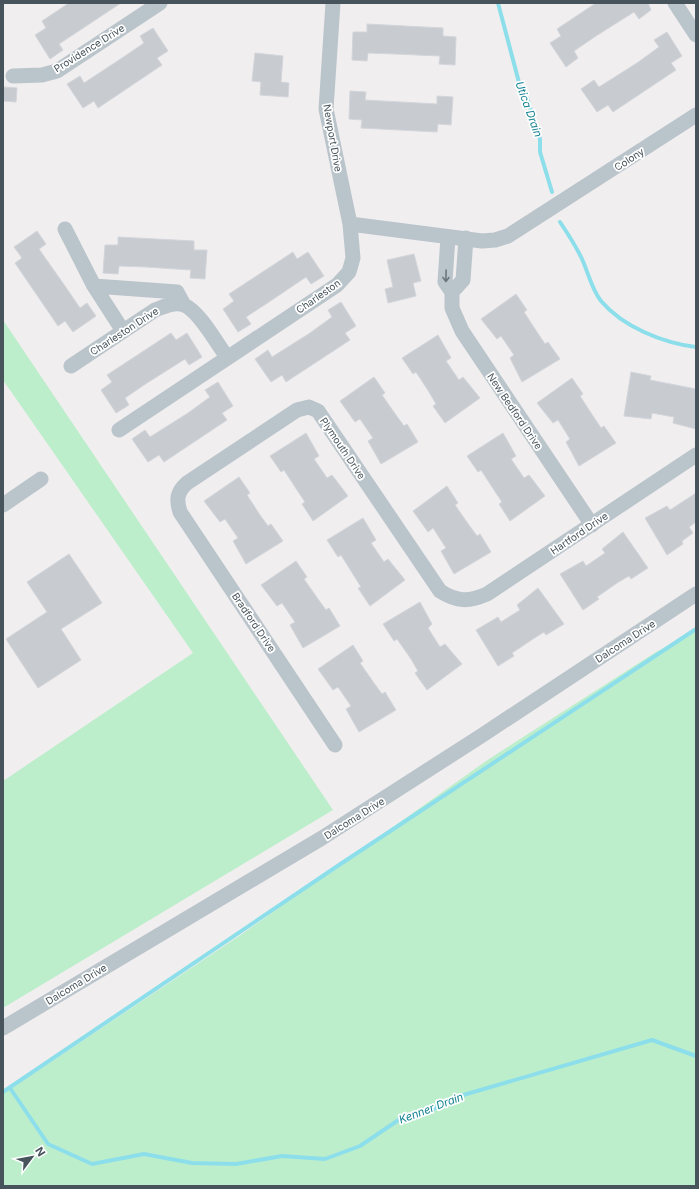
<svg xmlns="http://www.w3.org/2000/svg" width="699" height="1189" viewBox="0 0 699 1189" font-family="Inter,sans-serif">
<rect width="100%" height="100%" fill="#f1eeef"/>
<!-- green -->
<path fill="#bdeecc" d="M 3,320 L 333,810 L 3,1008 L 3,781 L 193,653 L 3,380 Z
M 696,631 L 696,1186 L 3,1186 L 3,1094 L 242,934 L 489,759 L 656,652 Z"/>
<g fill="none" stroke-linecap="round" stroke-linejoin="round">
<!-- stream -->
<path stroke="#8cdfea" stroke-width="4" d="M 498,3 L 521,90 L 527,98 L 540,139 L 540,152 L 552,192
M 560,222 C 568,234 576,246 582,259 C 588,272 592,290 601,301 C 623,327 663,343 696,347
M 10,1088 L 48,1144 L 92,1164 L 144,1154 L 192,1163 L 236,1164 L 282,1156 L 325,1159 L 360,1146 L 400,1119 L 430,1111 L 453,1098 L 652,1040 L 696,1056
M 3,1092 L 339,865 L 696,629"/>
</g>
<!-- building -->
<path fill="#c8ccd1" stroke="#d2d5da" d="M 69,3 L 121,3 L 59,44 L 63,50 L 50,59 L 35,35 L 46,28 L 42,21 Z
M 596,3 L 648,3 L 651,10 L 639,19 L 634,12 L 596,36 L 574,51 L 578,58 L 566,67 L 550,43 L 561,36 L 557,29 Z
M 367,24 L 443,28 L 443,36 L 456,37 L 455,65 L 439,64 L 440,56 L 395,54 L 368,53 L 367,61 L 352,60 L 353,32 L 367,32 Z
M 153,28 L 168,51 L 157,58 L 162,65 L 98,108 L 94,101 L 83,108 L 67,84 L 80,76 L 84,83 L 122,58 L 144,43 L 140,36 Z
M 667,32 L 682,56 L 671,63 L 676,70 L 613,112 L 608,105 L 597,112 L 581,89 L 594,80 L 599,87 L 637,63 L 659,47 L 654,40 Z
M 255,53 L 283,56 L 281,82 L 289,83 L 288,97 L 260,95 L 261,82 L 252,81 Z
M 3,87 L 17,88 L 16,102 L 3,101 Z
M 350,91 L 366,92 L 365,100 L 437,104 L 437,96 L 453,97 L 451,125 L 438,124 L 437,132 L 361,128 L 362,120 L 349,119 Z
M 37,231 L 46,244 L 39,249 L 65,286 L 80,308 L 87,303 L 96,316 L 73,332 L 65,321 L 58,326 L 15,263 L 22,258 L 14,247 Z
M 118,237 L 194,241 L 194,250 L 207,250 L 205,279 L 190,278 L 191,270 L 146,267 L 119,266 L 118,274 L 103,273 L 105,245 L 118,245 Z
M 293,252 L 297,259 L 308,252 L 324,276 L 311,284 L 306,277 L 269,302 L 246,317 L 251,324 L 238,332 L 223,309 L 234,301 L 229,294 Z
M 414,254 L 421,281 L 413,283 L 416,296 L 388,303 L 385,289 L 393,287 L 387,260 Z
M 516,294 L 527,310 L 524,312 L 537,332 L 545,344 L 548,342 L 560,359 L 522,382 L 510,358 L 514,355 L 501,336 L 497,339 L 481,319 Z
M 341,302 L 356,326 L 345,333 L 350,340 L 286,382 L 282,375 L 271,382 L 255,359 L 268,350 L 272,357 L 310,333 L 332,317 L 328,310 Z
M 171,333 L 176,340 L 187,333 L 202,357 L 189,365 L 185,359 L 147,383 L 125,398 L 129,405 L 116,413 L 101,390 L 112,382 L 107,375 Z
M 438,335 L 451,358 L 446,361 L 459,380 L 463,377 L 480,398 L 445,423 L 433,406 L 436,404 L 429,392 L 416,372 L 413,374 L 402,358 Z
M 631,372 L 651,376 L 650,380 L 696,389 L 696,429 L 673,423 L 674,417 L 652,413 L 651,419 L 624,416 Z
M 374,377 L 385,393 L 382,395 L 396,415 L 404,426 L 407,424 L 418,442 L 381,464 L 368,441 L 373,438 L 360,419 L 355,422 L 340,401 Z
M 572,378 L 583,394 L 580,396 L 593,416 L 601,428 L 604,426 L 616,443 L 579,466 L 566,442 L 570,439 L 558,420 L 553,423 L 537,403 Z
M 218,382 L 233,406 L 222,413 L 227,420 L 164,462 L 159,455 L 148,462 L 132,439 L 145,430 L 150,437 L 188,413 L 210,397 L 205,390 Z
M 306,433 L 319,456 L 314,459 L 327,478 L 332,475 L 348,496 L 313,521 L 302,504 L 305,502 L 297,490 L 284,470 L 281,472 L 270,456 Z
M 503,433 L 516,456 L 511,459 L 524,478 L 529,475 L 545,496 L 510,521 L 499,504 L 502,502 L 494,490 L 481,470 L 478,472 L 467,456 Z
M 239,477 L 250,493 L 247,495 L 260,515 L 268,526 L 271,524 L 283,541 L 246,564 L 233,541 L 238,538 L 225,519 L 220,522 L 204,501 Z
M 447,486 L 458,503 L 455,505 L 469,525 L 477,536 L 480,534 L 491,552 L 454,574 L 441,551 L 446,548 L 433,528 L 428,532 L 413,511 Z
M 696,493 L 696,522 L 689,527 L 693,533 L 682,541 L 683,544 L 667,555 L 645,518 L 667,506 L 670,510 Z
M 363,518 L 376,540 L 371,543 L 384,562 L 388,559 L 405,580 L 370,606 L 358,588 L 361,587 L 341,555 L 338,557 L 327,540 Z
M 623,532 L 648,568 L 631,579 L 629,576 L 617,583 L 597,597 L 599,599 L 583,610 L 560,574 L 583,561 L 586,566 L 605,553 L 602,549 Z
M 69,554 L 102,603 L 61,629 L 81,660 L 38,688 L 6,639 L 47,612 L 27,582 Z
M 296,561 L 307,577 L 304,579 L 318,599 L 326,610 L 329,608 L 340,626 L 303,648 L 290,625 L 295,622 L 282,603 L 277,606 L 261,585 Z
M 538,588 L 564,624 L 546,635 L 544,632 L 533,639 L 512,653 L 514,656 L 498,666 L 476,630 L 498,617 L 501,622 L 520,610 L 517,605 Z
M 420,602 L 432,624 L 428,628 L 440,647 L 445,644 L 462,664 L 427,690 L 415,673 L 418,671 L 411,659 L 397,639 L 394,641 L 383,624 Z
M 353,645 L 363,661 L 360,663 L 374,683 L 382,694 L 385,692 L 396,710 L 359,732 L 346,709 L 351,706 L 338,687 L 333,690 L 318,669 Z"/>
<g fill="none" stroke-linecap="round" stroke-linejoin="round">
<!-- street -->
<path stroke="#bac4cb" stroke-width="15" d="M 675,3 L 696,35
M 13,76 L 42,75 L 57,71 L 160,3
M 350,224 L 482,241 L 495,240 L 508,236 L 696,115
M 65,229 L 94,286 L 123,331
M 448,237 L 445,282 L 452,292 L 463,280 L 466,238
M 94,286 L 177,292 L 184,305
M 452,292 L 452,308 L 462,331 L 592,525
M 71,366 L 155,310 C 163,307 175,301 184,305 C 200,312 217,344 227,357
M 119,430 L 337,285 L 349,272 L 353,258 L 350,224 L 326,109 L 333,3
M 3,505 L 41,479
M 335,745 L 180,512 C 176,499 177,492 187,483 L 297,410 L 309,407 L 318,411 L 440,591 C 457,602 469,602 487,594 L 696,455
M 3,1028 L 322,838 L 481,736 L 696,594"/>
</g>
<!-- one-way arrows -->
<defs><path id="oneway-shaft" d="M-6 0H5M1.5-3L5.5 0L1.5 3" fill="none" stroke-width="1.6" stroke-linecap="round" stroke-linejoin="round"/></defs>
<use stroke="#6a767d" href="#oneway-shaft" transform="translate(446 276) rotate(91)"/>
<g text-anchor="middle" stroke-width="3.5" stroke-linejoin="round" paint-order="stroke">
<!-- street labels -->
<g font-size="10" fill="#47545b" stroke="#fff">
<text transform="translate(89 48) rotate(-32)" y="4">Providence Drive</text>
<text transform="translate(333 138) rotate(80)" y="4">Newport Drive</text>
<text transform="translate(629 159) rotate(-33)" y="4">Colony</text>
<text transform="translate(318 296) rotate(-35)" y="4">Charleston</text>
<text transform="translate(124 331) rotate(-33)" y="4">Charleston Drive</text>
<text transform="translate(515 411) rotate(56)" y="4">New Bedford Drive</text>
<text transform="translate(343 448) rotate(56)" y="4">Plymouth Drive</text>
<text transform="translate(579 533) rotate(-34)" y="4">Hartford Drive</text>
<text transform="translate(254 622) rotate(56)" y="4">Bradford Drive</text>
<text transform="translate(625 641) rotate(-33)" y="4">Dalcoma Drive</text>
<text transform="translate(354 818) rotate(-32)" y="4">Dalcoma Drive</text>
<text transform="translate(76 984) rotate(-31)" y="4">Dalcoma Drive</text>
</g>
<!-- water labels -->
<g font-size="11" font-style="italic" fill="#108090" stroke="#fff">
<text transform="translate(529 109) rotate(70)" y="4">Utica Drain</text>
<text transform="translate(431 1108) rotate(-21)" y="4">Kenner Drain</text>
</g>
</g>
<!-- border -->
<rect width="699" height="1189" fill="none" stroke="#47545b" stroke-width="8"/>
<!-- north arrow -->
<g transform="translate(32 1157) rotate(58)" stroke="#ffffff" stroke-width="3" paint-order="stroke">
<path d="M0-3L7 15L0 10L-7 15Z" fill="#47545b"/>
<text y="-6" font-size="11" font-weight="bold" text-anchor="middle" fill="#47545b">N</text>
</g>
</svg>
